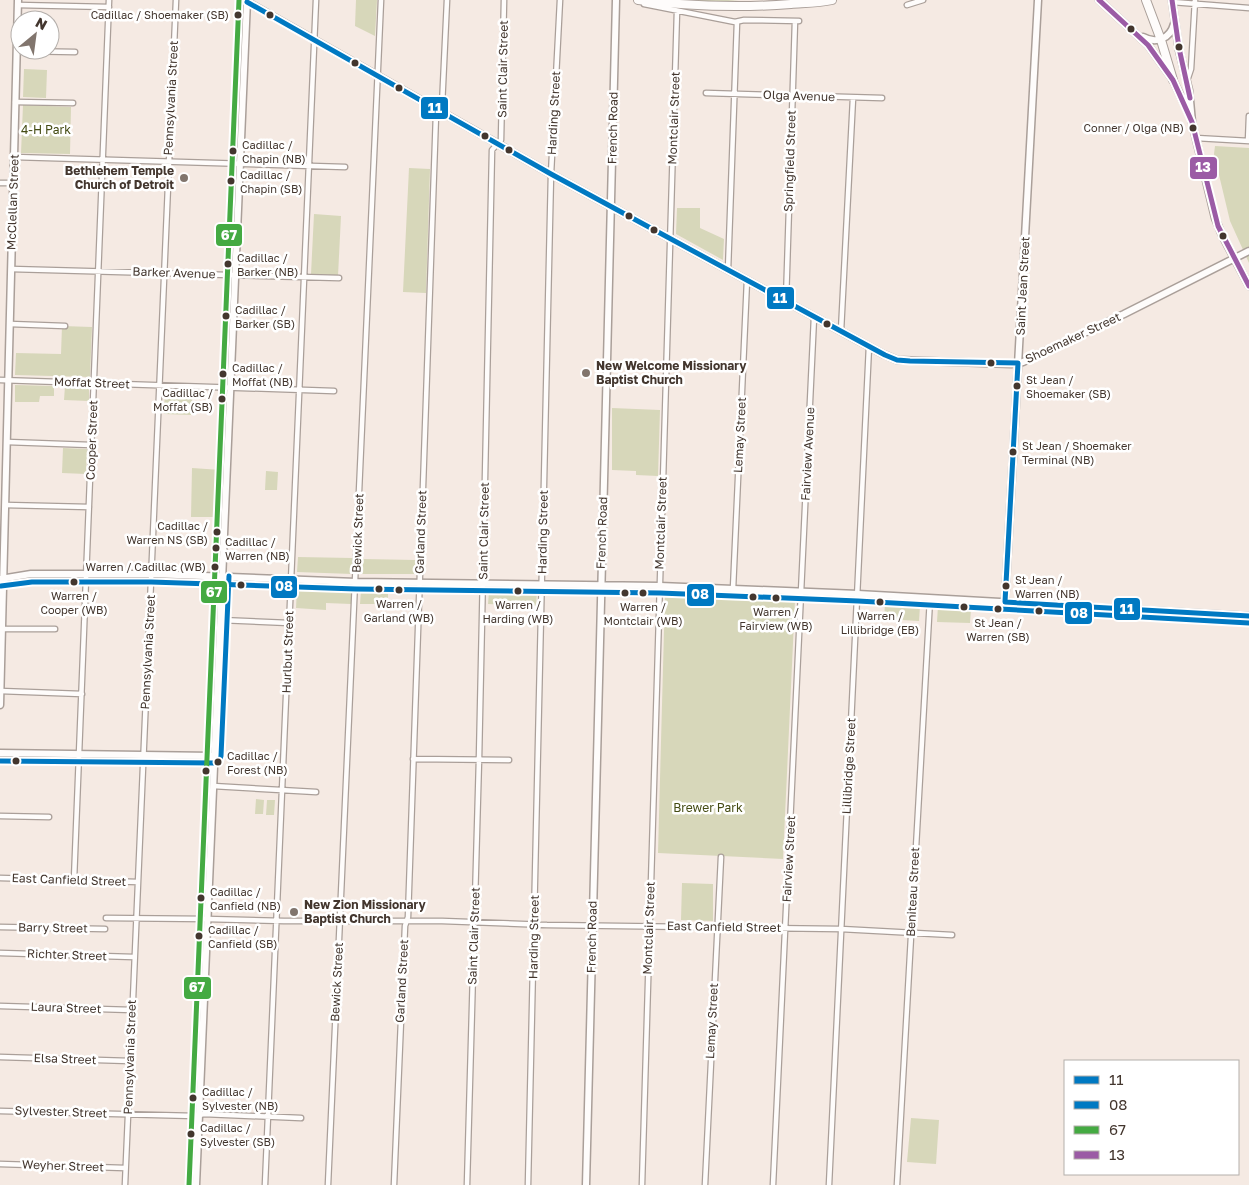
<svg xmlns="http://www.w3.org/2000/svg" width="1249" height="1185" viewBox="0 0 1249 1185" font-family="'Golos Text',sans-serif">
<rect width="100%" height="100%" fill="#f5eae3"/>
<!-- green -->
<path fill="#d7d7ba" d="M 356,0 L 377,0 L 375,36 L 355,26 Z
M 661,0 L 728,0 L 771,4 Z
M 24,69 L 47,70 L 46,98 L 23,97 Z
M 23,105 L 71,107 L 70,154 L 21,153 Z
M 1215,146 L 1249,148 L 1249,263 L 1230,221 L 1214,154 Z
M 409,168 L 430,169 L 426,293 L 403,292 Z
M 677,208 L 700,208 L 700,228 L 724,239 L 723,260 L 676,234 Z
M 314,214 L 341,216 L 338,276 L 311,274 Z
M 62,326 L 92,327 L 90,377 L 15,375 L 16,353 L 61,354 Z
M 15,385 L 54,386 L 54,396 L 40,396 L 39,402 L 15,402 Z
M 65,386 L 89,387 L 89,401 L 64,400 Z
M 165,389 L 193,390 L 191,415 L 164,414 Z
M 612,408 L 660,410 L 658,476 L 636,475 L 636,471 L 612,470 Z
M 63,448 L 87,449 L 86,474 L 62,473 Z
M 192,468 L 221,470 L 219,517 L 191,517 Z
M 266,471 L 278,472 L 277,490 L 265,490 Z
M 298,557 L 352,558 L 352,574 L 297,572 Z
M 363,559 L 416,560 L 416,574 L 362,574 Z
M 297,588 L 352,590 L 351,604 L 326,603 L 326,610 L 296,608 Z
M 361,590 L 388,590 L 388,604 L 360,604 Z
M 489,592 L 537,592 L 536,606 L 488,604 Z
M 665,594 L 795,600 L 783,859 L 658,853 Z
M 885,604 L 920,606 L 919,621 L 884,619 Z
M 938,606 L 971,609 L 970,623 L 937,622 Z
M 256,799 L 264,800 L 263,814 L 255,814 Z
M 267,800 L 275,800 L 274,815 L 266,815 Z
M 682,883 L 713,884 L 713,921 L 681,920 Z
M 911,1118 L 939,1120 L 936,1164 L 907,1162 Z"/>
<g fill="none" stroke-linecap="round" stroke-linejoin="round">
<!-- street casing -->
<g stroke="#aa9f99" stroke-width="7">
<path id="street" d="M 1172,2 L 1249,8
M 644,4 L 735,22 L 744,20 L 799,21
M 18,5 L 109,7
M 907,5 L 923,0
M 17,51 L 75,52
M 1188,78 L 1191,69 L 1195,0
M 706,93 L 882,98
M 15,102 L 73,103
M 1196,138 L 1249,141
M 1248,141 L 1249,116
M 14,157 L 345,167
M 0,183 L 13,183
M 11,269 L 339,278
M 728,270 L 737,22
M 786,301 L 795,21
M 10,324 L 65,326
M 841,331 L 853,98
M 0,380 L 334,391
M 7,442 L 91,445
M 5,505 L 89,507
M 733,589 L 747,280
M 220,620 L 289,623
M 0,629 L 55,629
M 0,691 L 82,694
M 413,759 L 509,760
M 213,786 L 316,792
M 0,816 L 49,817
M 0,878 L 138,882
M 74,880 L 109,0
M 106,918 L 207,919 L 284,921 L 442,921 L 547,925 L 841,929 L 952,935
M 0,927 L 105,929
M 0,953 L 134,957
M 0,1006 L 132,1010
M 0,1057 L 130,1061
M 0,1111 L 195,1116 L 204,1114 L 301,1118
M 0,1164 L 125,1168
M 125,1185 L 176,0
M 265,1185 L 316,0
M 328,1185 L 381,0
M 394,1185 L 405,926 L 408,917 L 436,114 L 442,106 L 447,0
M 467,1185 L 479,759 L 492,150 L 501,140 L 504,0
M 528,1185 L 551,174 L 560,0
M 642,1185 L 677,11
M 705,1185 L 721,857
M 773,1185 L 814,317
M 829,1185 L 869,346
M 897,1185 L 930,599"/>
</g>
<!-- secondary casing -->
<g stroke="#aa9f99" stroke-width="9">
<path id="secondary" d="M 244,0 L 551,174 L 883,354 L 897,360 L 1011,364 L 1023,362 L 1124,314 L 1249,251
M 1099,0 L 1148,45 L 1173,80 L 1190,116
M 1172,0 L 1179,50 L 1189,90 L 1192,122 L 1215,218 L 1222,235 L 1249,286
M 1143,37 C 1156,44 1170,39 1174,24
M 0,579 L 31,574 L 151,574 L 356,582 L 660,586 L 858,594 L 1249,616
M 1005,602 L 1038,0
M 0,705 L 18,0
M 0,753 L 214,756
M 196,1185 L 247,0
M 586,1185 C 595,790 608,395 616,0"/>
</g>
<!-- highway casing -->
<g stroke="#aa9f99" stroke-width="10">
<path id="highway" d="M 638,0 C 688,6 740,8 791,4 C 804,3 819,3 832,0
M 1146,0 L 1161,40 L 1173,80"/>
</g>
<!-- street -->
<use href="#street" stroke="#fefcfb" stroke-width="4.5"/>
<!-- secondary -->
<use href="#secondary" stroke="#fefcfb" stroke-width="6"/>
<!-- highway -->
<use href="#highway" stroke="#fefcfb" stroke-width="8"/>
<!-- bus-1 casing -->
<g stroke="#fff" stroke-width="9">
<path id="bus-1" d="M 247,2 L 551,174 L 885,355 L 897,360 L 910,361 L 1018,363
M 1005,602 L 1249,616
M 1005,602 L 1018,363"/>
</g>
<!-- bus-2 casing -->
<g stroke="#fff" stroke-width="9">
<path id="bus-2" d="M 1,586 L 32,582 L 151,582 L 356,589 L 660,593 L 858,601 L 1249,623
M 0,761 L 214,763 L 219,762 L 221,756 L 229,576"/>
</g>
<!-- bus-3 casing -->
<g stroke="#fff" stroke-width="9">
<path id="bus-3" d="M 189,1185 L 239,0"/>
</g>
<!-- bus-4 casing -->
<g stroke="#fff" stroke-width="9">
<path id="bus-4" d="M 1099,0 L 1148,45 L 1173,80 L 1192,122 L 1218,226 L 1249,286
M 1172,0 L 1179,48 L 1190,98"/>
</g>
<!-- bus-1 -->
<use href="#bus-1" stroke="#0079c2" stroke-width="5"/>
<!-- bus-2 -->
<use href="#bus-2" stroke="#0079c2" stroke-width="5"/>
<!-- bus-3 -->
<use href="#bus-3" stroke="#44aa42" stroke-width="5"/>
<!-- bus-4 -->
<use href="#bus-4" stroke="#9b5ba5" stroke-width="5"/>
</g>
<!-- markers -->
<g fill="#43362e" stroke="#fff" stroke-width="2">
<circle cx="238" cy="15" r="4.5"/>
<circle cx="270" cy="15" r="4.5"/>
<circle cx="1131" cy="29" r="4.5"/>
<circle cx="1179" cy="47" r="4.5"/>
<circle cx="355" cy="63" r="4.5"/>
<circle cx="399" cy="88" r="4.5"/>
<circle cx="1193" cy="128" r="4.5"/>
<circle cx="485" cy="136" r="4.5"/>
<circle cx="509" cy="150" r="4.5"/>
<circle cx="233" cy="151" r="4.5"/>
<circle cx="231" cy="181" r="4.5"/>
<circle cx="629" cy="216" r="4.5"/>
<circle cx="654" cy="230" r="4.5"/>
<circle cx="1223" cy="236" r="4.5"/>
<circle cx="228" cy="264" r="4.5"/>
<circle cx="226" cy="316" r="4.5"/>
<circle cx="827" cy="324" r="4.5"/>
<circle cx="991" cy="363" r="4.5"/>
<circle cx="223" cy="374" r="4.5"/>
<circle cx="1017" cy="386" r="4.5"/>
<circle cx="222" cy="399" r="4.5"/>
<circle cx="1013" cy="452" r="4.5"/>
<circle cx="217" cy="532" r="4.5"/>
<circle cx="216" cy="548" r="4.5"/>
<circle cx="215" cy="567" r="4.5"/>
<circle cx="74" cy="582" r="4.5"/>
<circle cx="241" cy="585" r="4.5"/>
<circle cx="1006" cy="586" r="4.5"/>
<circle cx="379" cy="589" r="4.5"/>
<circle cx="399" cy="590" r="4.5"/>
<circle cx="518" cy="591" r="4.5"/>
<circle cx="625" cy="593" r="4.5"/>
<circle cx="643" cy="593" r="4.5"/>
<circle cx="753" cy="597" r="4.5"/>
<circle cx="776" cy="598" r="4.5"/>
<circle cx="880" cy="602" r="4.5"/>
<circle cx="964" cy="607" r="4.5"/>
<circle cx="998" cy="609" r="4.5"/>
<circle cx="1039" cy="611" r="4.5"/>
<circle cx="16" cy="761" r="4.5"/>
<circle cx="218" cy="762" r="4.5"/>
<circle cx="206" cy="771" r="4.5"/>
<circle cx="201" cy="898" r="4.5"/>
<circle cx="199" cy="936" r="4.5"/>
<circle cx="193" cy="1098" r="4.5"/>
<circle cx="191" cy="1134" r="4.5"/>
</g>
<g fill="#81756d" stroke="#fff" stroke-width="2">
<circle cx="184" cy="178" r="5"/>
<circle cx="586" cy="373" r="5"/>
<circle cx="294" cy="912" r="5"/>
</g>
<g text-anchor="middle" stroke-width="5" stroke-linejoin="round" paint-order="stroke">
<!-- bus labels -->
<g font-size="11" fill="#43362e" stroke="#fff" text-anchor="start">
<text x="229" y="19" text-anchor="end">Cadillac / Shoemaker (SB)</text>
<text x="1184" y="132" text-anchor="end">Conner / Olga (NB)</text>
<text x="242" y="149">Cadillac /<tspan x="242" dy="14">Chapin (NB)</tspan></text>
<text x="240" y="179">Cadillac /<tspan x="240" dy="14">Chapin (SB)</tspan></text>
<text x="237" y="262">Cadillac /<tspan x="237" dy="14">Barker (NB)</tspan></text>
<text x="235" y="314">Cadillac /<tspan x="235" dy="14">Barker (SB)</tspan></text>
<text x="232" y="372">Cadillac /<tspan x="232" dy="14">Moffat (NB)</tspan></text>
<text x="1026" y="384">St Jean /<tspan x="1026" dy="14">Shoemaker (SB)</tspan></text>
<text x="213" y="397" text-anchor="end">Cadillac /<tspan x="213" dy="14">Moffat (SB)</tspan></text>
<text x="1022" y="450">St Jean / Shoemaker<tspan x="1022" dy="14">Terminal (NB)</tspan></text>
<text x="208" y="530" text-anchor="end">Cadillac /<tspan x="208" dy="14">Warren NS (SB)</tspan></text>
<text x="225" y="546">Cadillac /<tspan x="225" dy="14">Warren (NB)</tspan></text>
<text x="206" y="571" text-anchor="end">Warren / Cadillac (WB)</text>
<text x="1015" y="584">St Jean /<tspan x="1015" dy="14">Warren (NB)</tspan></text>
<text x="74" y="600" text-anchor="middle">Warren /<tspan x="74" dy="14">Cooper (WB)</tspan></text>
<text x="399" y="608" text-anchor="middle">Warren /<tspan x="399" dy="14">Garland (WB)</tspan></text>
<text x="518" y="609" text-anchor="middle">Warren /<tspan x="518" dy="14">Harding (WB)</tspan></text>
<text x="643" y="611" text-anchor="middle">Warren /<tspan x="643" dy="14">Montclair (WB)</tspan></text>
<text x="776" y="616" text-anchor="middle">Warren /<tspan x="776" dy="14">Fairview (WB)</tspan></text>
<text x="880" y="620" text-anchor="middle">Warren /<tspan x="880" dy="14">Lillibridge (EB)</tspan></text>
<text x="998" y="627" text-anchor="middle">St Jean /<tspan x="998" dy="14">Warren (SB)</tspan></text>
<text x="227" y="760">Cadillac /<tspan x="227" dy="14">Forest (NB)</tspan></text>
<text x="210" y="896">Cadillac /<tspan x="210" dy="14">Canfield (NB)</tspan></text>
<text x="208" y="934">Cadillac /<tspan x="208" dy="14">Canfield (SB)</tspan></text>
<text x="202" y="1096">Cadillac /<tspan x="202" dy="14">Sylvester (NB)</tspan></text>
<text x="200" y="1132">Cadillac /<tspan x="200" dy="14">Sylvester (SB)</tspan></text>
</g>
<!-- street labels -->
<g font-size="12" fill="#43362e" stroke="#fff">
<text transform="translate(503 69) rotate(-89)" y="4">Saint Clair Street</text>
<text transform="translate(799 96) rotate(2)" y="4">Olga Avenue</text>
<text transform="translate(171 98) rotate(-87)" y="4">Pennsylvania Street</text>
<text transform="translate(554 113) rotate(-87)" y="4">Harding Street</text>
<text transform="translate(674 118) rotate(-88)" y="4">Montclair Street</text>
<text transform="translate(613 128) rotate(-89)" y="4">French Road</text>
<text transform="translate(790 161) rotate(-88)" y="4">Springfield Street</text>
<text transform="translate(13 202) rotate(-88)" y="4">McClellan Street</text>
<text transform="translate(174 273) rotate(2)" y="4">Barker Avenue</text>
<text transform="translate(1023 286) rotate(-87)" y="4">Saint Jean Street</text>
<text transform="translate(1073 338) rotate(-25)" y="4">Shoemaker Street</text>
<text transform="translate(92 383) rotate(2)" y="4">Moffat Street</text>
<text transform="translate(740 435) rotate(-87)" y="4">Lemay Street</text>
<text transform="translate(92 440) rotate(-88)" y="4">Cooper Street</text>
<text transform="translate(808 454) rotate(-87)" y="4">Fairview Avenue</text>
<text transform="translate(661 523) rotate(-88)" y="4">Montclair Street</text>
<text transform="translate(484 531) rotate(-89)" y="4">Saint Clair Street</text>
<text transform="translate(421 532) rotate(-88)" y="4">Garland Street</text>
<text transform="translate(543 532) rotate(-89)" y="4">Harding Street</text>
<text transform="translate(358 533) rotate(-88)" y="4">Bewick Street</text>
<text transform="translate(602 533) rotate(-88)" y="4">French Road</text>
<text transform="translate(148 652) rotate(-87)" y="4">Pennsylvania Street</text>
<text transform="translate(288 652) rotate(-88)" y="4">Hurlbut Street</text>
<text transform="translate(849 766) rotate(-87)" y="4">Lillibridge Street</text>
<text transform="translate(789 859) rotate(-87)" y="4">Fairview Street</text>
<text transform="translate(69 880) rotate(2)" y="4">East Canfield Street</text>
<text transform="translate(913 892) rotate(-87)" y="4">Beniteau Street</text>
<text transform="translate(724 927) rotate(1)" y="4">East Canfield Street</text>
<text transform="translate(53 928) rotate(1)" y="4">Barry Street</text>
<text transform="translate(649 928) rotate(-88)" y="4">Montclair Street</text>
<text transform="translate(474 936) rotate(-88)" y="4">Saint Clair Street</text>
<text transform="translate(534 937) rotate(-89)" y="4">Harding Street</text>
<text transform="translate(592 937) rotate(-89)" y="4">French Road</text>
<text transform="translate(67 955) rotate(2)" y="4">Richter Street</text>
<text transform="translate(402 981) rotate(-87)" y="4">Garland Street</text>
<text transform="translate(337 982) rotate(-87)" y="4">Bewick Street</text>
<text transform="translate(66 1008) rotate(2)" y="4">Laura Street</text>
<text transform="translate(712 1021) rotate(-87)" y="4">Lemay Street</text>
<text transform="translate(130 1057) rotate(-88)" y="4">Pennsylvania Street</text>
<text transform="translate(65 1059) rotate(2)" y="4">Elsa Street</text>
<text transform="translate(61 1112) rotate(2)" y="4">Sylvester Street</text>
<text transform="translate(63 1166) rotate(2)" y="4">Weyher Street</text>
</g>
<!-- park labels -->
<g font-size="12" fill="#454c14" stroke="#fff">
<text x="46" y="134">4-H Park</text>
<text x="708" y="812">Brewer Park</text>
</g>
<!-- poi labels -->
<g font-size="12" font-weight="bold" fill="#43362e" stroke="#fff" text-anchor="start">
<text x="174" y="175" text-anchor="end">Bethlehem Temple<tspan x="174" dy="14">Church of Detroit</tspan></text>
<text x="596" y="370">New Welcome Missionary<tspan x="596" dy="14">Baptist Church</tspan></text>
<text x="304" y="909">New Zion Missionary<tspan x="304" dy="14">Baptist Church</tspan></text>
</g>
</g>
<g stroke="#fff" stroke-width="2">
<rect x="420" y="96" width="29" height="24" rx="5" fill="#0079c2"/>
<rect x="1189" y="156" width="29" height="24" rx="5" fill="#9b5ba5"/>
<rect x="215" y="223" width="28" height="24" rx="5" fill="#44aa42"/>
<rect x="766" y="286" width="29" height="24" rx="5" fill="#0079c2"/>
<rect x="270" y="575" width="28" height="24" rx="5" fill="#0079c2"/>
<rect x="200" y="580" width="28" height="24" rx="5" fill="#44aa42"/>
<rect x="686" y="583" width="29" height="24" rx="5" fill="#0079c2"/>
<rect x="1113" y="597" width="28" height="24" rx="5" fill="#0079c2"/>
<rect x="1064" y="601" width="29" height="24" rx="5" fill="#0079c2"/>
<rect x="183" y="976" width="29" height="24" rx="5" fill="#44aa42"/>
</g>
<g font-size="14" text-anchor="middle" font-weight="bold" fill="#fff">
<text x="435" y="113">11</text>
<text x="1203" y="172">13</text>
<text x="229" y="240">67</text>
<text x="780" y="303">11</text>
<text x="284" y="591">08</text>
<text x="214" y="597">67</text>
<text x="700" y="599">08</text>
<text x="1127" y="614">11</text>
<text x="1079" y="618">08</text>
<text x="197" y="992">67</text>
</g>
<!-- legend -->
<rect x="1064" y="1060" width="175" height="115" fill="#ffffff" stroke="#b4afab"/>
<rect x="1074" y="1076" width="25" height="8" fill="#0079c2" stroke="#b4afab"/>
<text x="1109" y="1085" font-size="15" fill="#43362e">11</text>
<rect x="1074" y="1101" width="25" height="8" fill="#0079c2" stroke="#b4afab"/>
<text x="1109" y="1110" font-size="15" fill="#43362e">08</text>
<rect x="1074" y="1126" width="25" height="8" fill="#44aa42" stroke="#b4afab"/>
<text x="1109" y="1135" font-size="15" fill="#43362e">67</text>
<rect x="1074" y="1151" width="25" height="8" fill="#9b5ba5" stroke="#b4afab"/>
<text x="1109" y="1160" font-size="15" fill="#43362e">13</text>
<!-- north arrow -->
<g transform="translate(35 35) rotate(29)"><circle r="24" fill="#ffffff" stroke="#b4afab"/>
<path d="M0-4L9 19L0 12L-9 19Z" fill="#81756d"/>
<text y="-8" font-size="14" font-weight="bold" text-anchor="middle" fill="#43362e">N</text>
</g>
</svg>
